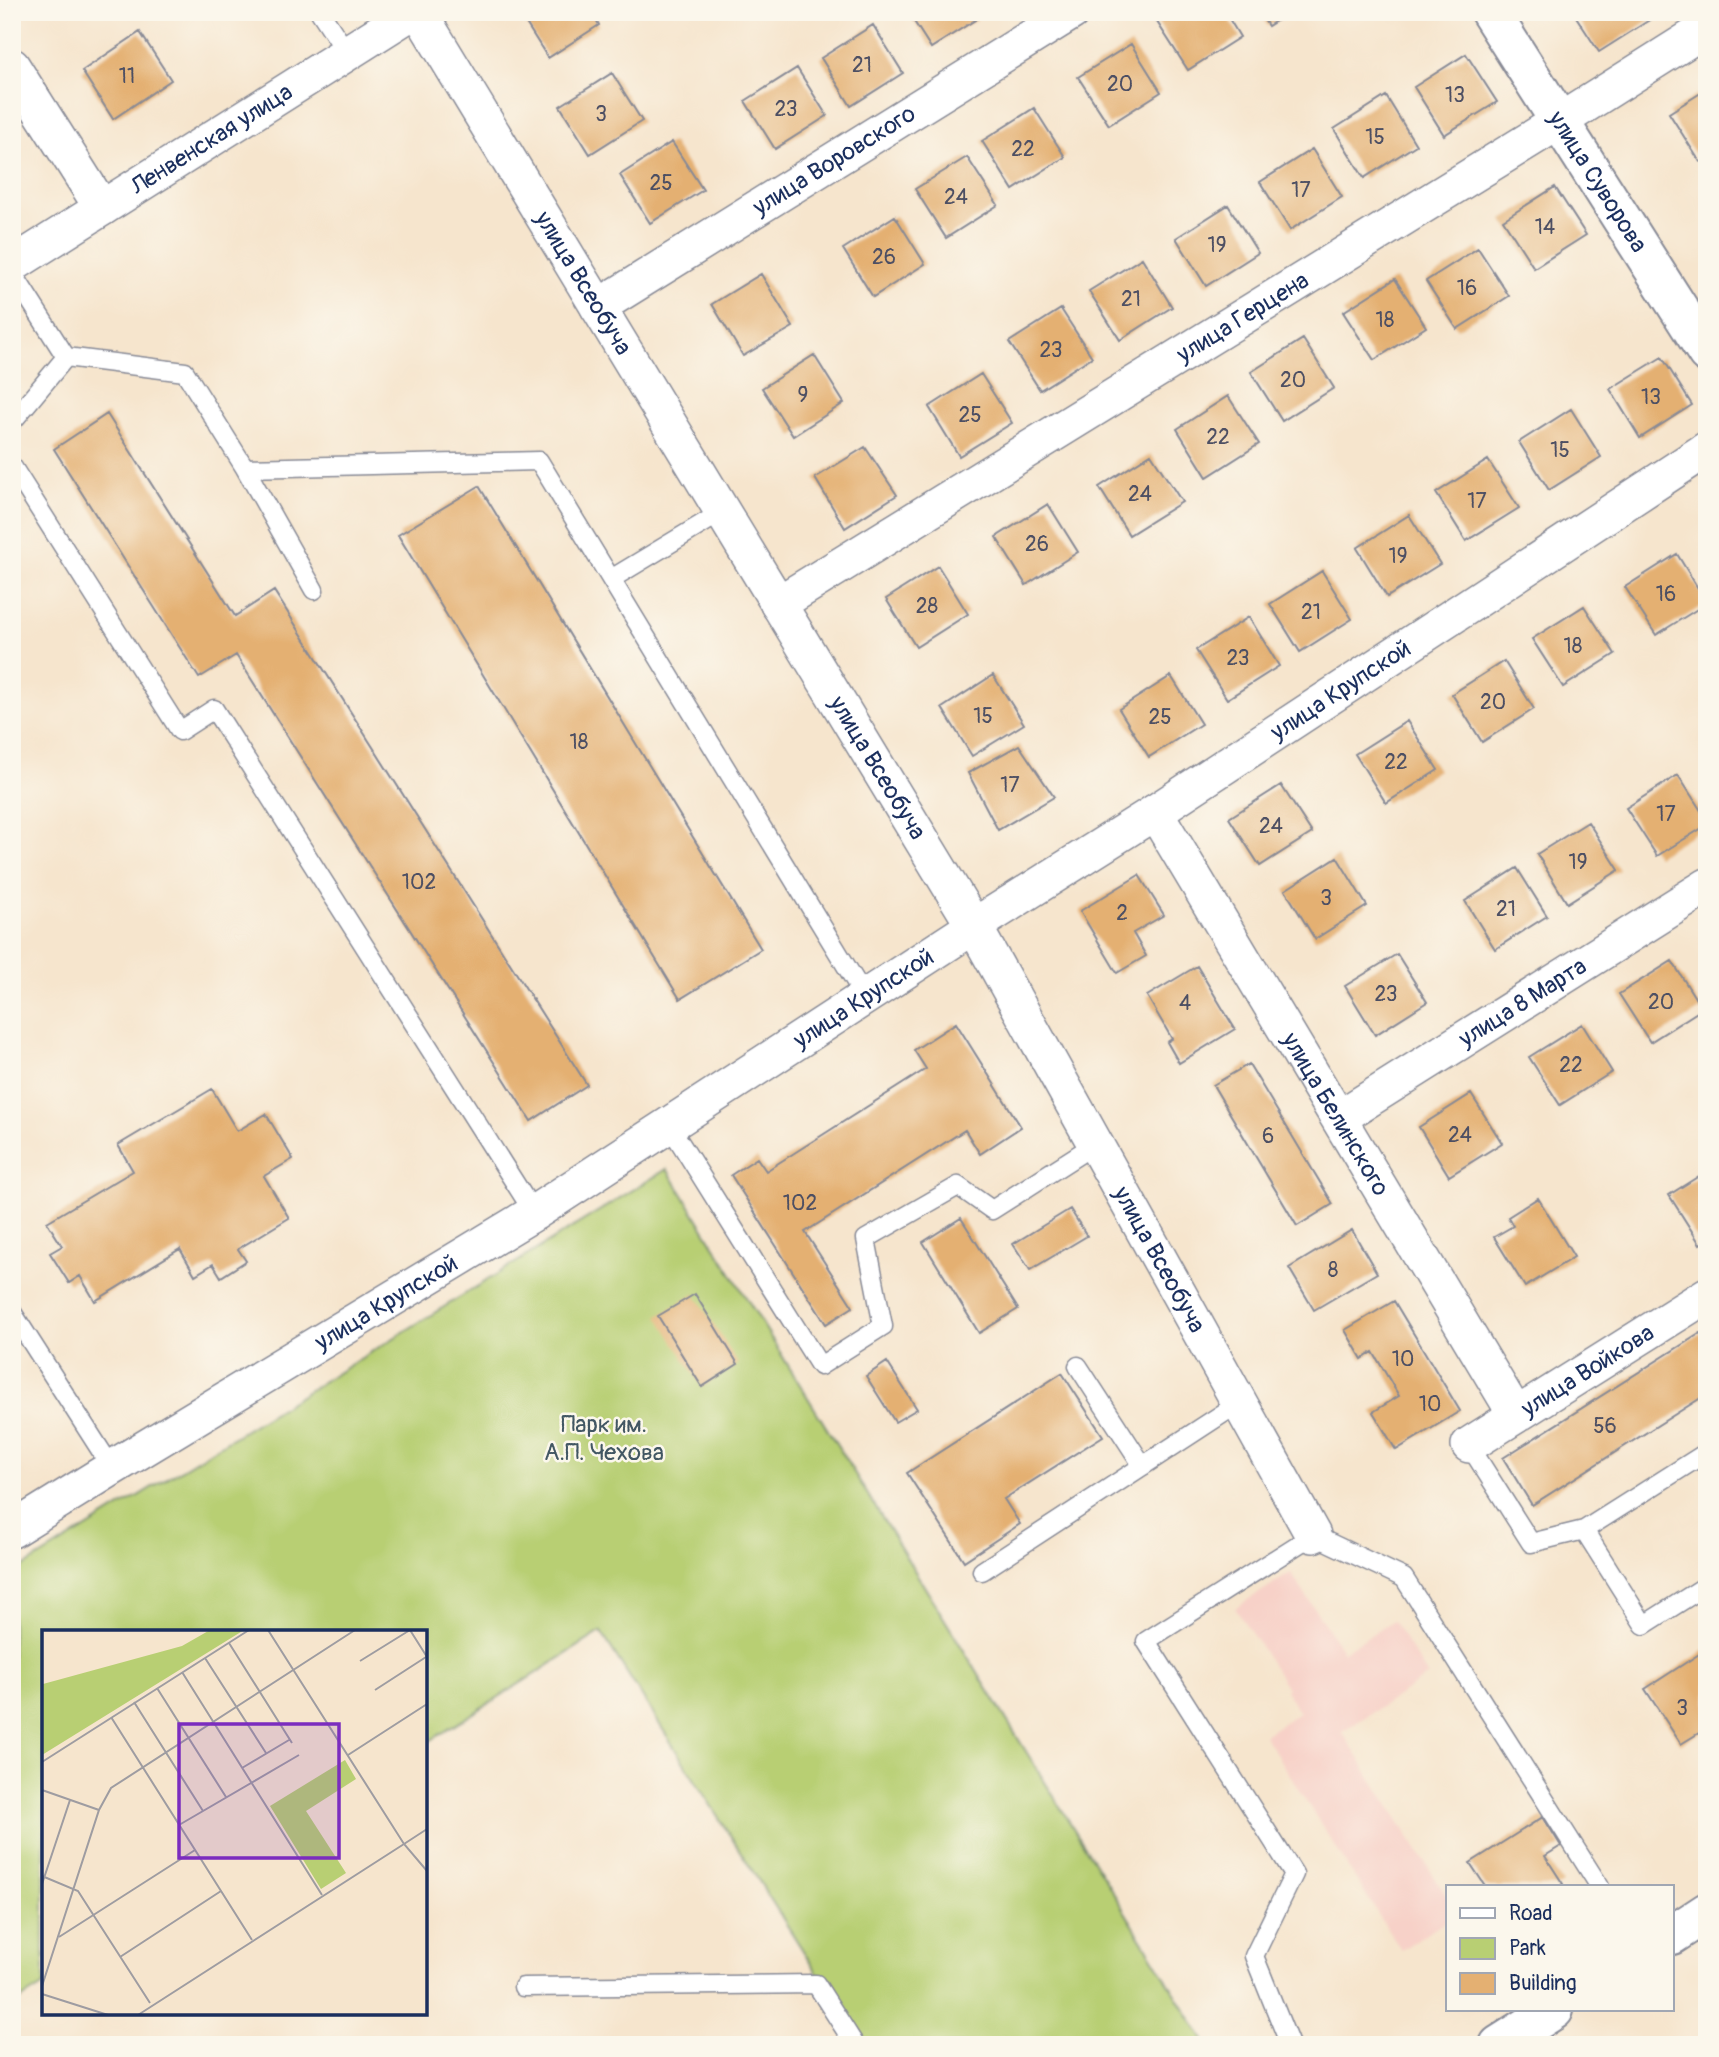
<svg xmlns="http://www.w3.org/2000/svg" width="1719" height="2057" viewBox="0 0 1719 2057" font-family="Pangolin,sans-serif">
<rect width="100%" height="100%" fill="#fbf7ec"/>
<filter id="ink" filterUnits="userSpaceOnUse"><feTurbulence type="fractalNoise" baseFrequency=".0143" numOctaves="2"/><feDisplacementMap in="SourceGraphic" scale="14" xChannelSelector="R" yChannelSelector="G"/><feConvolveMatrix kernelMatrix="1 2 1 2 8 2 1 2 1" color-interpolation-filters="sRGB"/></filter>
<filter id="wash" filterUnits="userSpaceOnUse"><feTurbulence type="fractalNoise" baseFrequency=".00686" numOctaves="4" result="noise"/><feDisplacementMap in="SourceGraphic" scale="28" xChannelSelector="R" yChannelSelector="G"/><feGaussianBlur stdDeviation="1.57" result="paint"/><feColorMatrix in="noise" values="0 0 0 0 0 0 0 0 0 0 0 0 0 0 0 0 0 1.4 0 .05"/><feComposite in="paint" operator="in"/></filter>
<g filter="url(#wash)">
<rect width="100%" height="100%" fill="#f6e5cd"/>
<!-- built -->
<path fill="#f7d1c8" d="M 1291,1573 L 1343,1652 L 1393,1621 L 1428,1676 L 1342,1732 L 1448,1898 L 1448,1920 L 1401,1950 L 1264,1735 L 1299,1712 L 1285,1690 L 1287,1688 L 1235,1608 Z"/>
<!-- green -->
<path fill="#b8cf73" stroke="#6a7f68" stroke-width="2" d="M 667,1169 L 1207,2045 L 863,2045 L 601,1632 L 425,1744 L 425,1632 L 44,1632 L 44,1985 L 12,2005 L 12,1574 Z"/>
<g id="blocks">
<!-- building -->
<path fill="#e4b072" d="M 519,12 L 592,12 L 599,25 L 548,58 Z
M 908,12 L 981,12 L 983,15 L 931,48 Z
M 1172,12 L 1225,12 L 1240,37 L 1188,70 L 1157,22 Z
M 1259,12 L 1290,12 L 1268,26 Z
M 1573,12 L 1647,12 L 1651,19 L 1599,52 Z
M 873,25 L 903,73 L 851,106 L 821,58 Z
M 140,32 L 171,80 L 113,119 L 82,71 Z
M 1131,44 L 1161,92 L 1109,125 L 1078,77 Z
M 1466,54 L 1497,102 L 1444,135 L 1414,87 Z
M 797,68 L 827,116 L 775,149 L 745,101 Z
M 612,73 L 642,121 L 590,154 L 560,106 Z
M 1707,89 L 1707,158 L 1700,162 L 1669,113 Z
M 1386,96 L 1416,145 L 1364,178 L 1334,129 Z
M 1034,108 L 1065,157 L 1013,190 L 982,141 Z
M 672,142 L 703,190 L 650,223 L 620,175 Z
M 1312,149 L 1342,197 L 1290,230 L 1260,182 Z
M 967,157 L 998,205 L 946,238 L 915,189 Z
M 1555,187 L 1586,235 L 1534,268 L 1503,220 Z
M 1228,205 L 1258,253 L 1206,286 L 1176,238 Z
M 895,216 L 925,264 L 873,297 L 843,249 Z
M 1478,248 L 1509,296 L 1457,329 L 1426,281 Z
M 1142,258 L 1172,307 L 1120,340 L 1089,291 Z
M 761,274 L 793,327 L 743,356 L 712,304 Z
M 1395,279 L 1426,327 L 1374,360 L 1343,312 Z
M 1061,309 L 1092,357 L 1040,390 L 1009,342 Z
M 1303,339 L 1334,388 L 1282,421 L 1251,372 Z
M 814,355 L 844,403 L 793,436 L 762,388 Z
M 1662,357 L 1692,405 L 1640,438 L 1610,389 Z
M 981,374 L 1012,423 L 959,456 L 929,407 Z
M 1228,396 L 1259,444 L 1207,477 L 1177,429 Z
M 1571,409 L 1601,457 L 1549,490 L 1519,442 Z
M 107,414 L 235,616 L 274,591 L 587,1085 L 531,1121 L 236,655 L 199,678 L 54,449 Z
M 865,447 L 897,495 L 845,528 L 815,478 Z
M 1151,454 L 1182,502 L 1129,535 L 1099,487 Z
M 1488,460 L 1519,508 L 1466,541 L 1436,493 Z
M 479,486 L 761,949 L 680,999 L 398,535 Z
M 1048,504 L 1078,552 L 1026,585 L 996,537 Z
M 1409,515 L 1440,564 L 1387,597 L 1357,548 Z
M 1677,554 L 1707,603 L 1656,635 L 1625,587 Z
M 938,566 L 968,614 L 916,647 L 886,599 Z
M 1322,571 L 1352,619 L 1300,652 L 1270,604 Z
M 1584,606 L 1615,654 L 1563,687 L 1532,639 Z
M 1249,617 L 1279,666 L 1227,699 L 1196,650 Z
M 1504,661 L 1534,709 L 1482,742 L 1452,694 Z
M 993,675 L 1024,724 L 972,756 L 942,708 Z
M 1171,676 L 1201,724 L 1149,757 L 1119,709 Z
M 1407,721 L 1438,770 L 1386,803 L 1355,754 Z
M 1019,745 L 1054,797 L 998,830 L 968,773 Z
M 1678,775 L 1707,820 L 1707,825 L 1657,856 L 1626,808 Z
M 1281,785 L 1312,833 L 1260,866 L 1229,818 Z
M 1588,822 L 1619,870 L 1567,903 L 1537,854 Z
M 1337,857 L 1367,906 L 1315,939 L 1285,890 Z
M 1517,868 L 1547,916 L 1495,949 L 1465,901 Z
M 1139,875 L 1164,915 L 1133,933 L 1146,956 L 1117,973 L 1080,911 Z
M 1397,954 L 1427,1002 L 1375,1035 L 1345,986 Z
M 1672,961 L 1702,1009 L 1650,1042 L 1619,994 Z
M 1197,966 L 1235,1029 L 1179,1063 L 1167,1042 L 1172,1039 L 1147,996 Z
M 956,1023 L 1021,1127 L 980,1154 L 965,1130 L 805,1232 L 853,1307 L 826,1324 L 731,1175 L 757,1158 L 766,1171 L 926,1069 L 914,1050 Z
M 1582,1024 L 1612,1072 L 1560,1105 L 1529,1057 Z
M 1249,1064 L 1333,1204 L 1297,1226 L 1213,1085 Z
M 212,1089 L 237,1131 L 266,1114 L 293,1159 L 264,1176 L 289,1218 L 238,1249 L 246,1261 L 221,1277 L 213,1264 L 195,1275 L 180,1249 L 95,1301 L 80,1276 L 69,1283 L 50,1253 L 62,1246 L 47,1222 L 133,1171 L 118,1145 Z
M 1471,1094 L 1502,1143 L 1449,1176 L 1419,1127 Z
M 1707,1171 L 1707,1239 L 1700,1244 L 1669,1195 Z
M 1538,1198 L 1574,1257 L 1525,1287 L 1494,1237 L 1513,1226 L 1508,1217 Z
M 1070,1209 L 1087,1236 L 1030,1270 L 1013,1244 Z
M 961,1218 L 1018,1309 L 979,1333 L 923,1242 Z
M 1352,1230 L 1377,1273 L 1314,1310 L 1289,1268 Z
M 695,1294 L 738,1364 L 702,1387 L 658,1316 Z
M 1394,1301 L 1460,1411 L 1396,1450 L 1373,1412 L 1399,1396 L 1373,1352 L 1362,1359 L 1345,1330 Z
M 1707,1329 L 1707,1394 L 1532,1505 L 1503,1458 Z
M 887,1362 L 917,1409 L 895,1422 L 866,1376 Z
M 1062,1373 L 1103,1436 L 1004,1499 L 1020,1524 L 964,1561 L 907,1473 Z
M 1707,1649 L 1707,1728 L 1681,1744 L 1645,1689 Z
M 1543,1817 L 1561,1846 L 1545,1856 L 1563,1884 L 1558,1887 L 1486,1887 L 1470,1863 Z"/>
</g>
</g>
<g filter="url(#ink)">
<use href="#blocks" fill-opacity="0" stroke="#888a96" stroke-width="2"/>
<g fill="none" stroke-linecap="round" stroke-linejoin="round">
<!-- service casing -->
<g stroke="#888a96" stroke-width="21">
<path id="service" d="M 320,12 L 347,53
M 12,272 L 66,357 L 185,372 L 245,468 L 314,590
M 12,422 L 66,357
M 12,466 L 180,731 L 214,709 L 534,1213
M 245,468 L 539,461 L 865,997
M 611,579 L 722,512
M 669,1125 L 820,1366 L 883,1326 L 866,1239 L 958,1186 L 992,1210 L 1095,1144
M 12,1312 L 112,1468
M 1078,1366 L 1143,1466
M 1469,1445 L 1531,1543 L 1584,1530
M 1707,1452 L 1584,1530 L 1644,1625 L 1707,1585
M 982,1571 L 1239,1403
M 523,1987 L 816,1984 L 855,2045
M 1290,2045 L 1254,1956 L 1294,1874 L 1146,1641 L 1313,1535 L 1404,1578 L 1600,1887"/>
</g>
<!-- minor casing -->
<g stroke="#888a96" stroke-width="38">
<g id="minor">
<path id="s1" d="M 419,12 L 974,926 L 1313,1535"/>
<path d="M 12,66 L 102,208"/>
<path id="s2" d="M 12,265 L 412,12"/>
<path id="s3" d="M 598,307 L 1072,12"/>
<path id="s4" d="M 778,604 L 1560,121 L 1707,28"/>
<path id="s5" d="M 1155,812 L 1516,1415"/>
<path id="s6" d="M 1339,1118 L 1707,886"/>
<path id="s7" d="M 1469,1445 L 1707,1295"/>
<path id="s8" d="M 12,1530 L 112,1468 L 534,1213 L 974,926 L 1155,812 L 1707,449"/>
</g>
</g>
<!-- tertiary casing -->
<g stroke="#888a96" stroke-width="42">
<g id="tertiary">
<path id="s9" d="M 1490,12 L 1707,353"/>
</g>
</g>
<!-- secondary casing -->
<g stroke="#888a96" stroke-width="42">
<path id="secondary" d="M 1672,1935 L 1707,1912
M 1499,2045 L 1554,2010"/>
</g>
<!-- service -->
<use href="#service" stroke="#fff" stroke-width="18"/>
<!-- minor -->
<use href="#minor" stroke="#fff" stroke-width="35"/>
<!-- tertiary -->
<use href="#tertiary" stroke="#fff" stroke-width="38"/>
<!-- secondary -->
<use href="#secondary" stroke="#fff" stroke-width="38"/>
</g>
</g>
<g text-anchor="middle" stroke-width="5" stroke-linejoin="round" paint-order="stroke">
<!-- number labels -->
<g font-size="21" fill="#4d4f63">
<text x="862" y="72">21</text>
<text x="127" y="83">11</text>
<text x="1120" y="91">20</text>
<text x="1455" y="102">13</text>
<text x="786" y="116">23</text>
<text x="601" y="121">3</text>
<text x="1375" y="144">15</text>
<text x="1023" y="156">22</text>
<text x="661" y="190">25</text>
<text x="1301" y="197">17</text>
<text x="956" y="204">24</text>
<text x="1545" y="234">14</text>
<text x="1217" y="252">19</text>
<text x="884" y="264">26</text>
<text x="1467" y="295">16</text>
<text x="1131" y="306">21</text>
<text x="1385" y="327">18</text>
<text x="1051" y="357">23</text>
<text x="1293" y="387">20</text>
<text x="803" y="402">9</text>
<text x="1651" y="404">13</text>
<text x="970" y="422">25</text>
<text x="1218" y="444">22</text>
<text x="1560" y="457">15</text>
<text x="1140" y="501">24</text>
<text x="1477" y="508">17</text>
<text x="1037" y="551">26</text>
<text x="1398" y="563">19</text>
<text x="1666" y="601">16</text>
<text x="927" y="613">28</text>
<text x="1311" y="619">21</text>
<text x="1573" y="653">18</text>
<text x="1238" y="665">23</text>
<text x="1493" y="709">20</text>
<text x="983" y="723">15</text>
<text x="1160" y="724">25</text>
<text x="579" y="749">18</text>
<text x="1396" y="769">22</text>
<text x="1010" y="792">17</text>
<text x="1666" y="821">17</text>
<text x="1271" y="833">24</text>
<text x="1578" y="869">19</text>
<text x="419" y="889">102</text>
<text x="1326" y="905">3</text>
<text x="1506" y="916">21</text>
<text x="1122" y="920">2</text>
<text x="1386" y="1001">23</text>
<text x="1661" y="1009">20</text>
<text x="1185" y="1010">4</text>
<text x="1571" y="1072">22</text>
<text x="1460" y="1142">24</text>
<text x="1268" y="1143">6</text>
<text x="800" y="1210">102</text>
<text x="1333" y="1277">8</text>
<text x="1403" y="1366">10</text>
<text x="1430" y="1411">10</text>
<text x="1605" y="1433">56</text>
<text x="1682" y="1715">3</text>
</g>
<!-- street labels -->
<g font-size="24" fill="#1b2f5e" stroke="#fbf7ec">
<text dy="8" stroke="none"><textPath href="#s2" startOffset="236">Ленвенская улица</textPath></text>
<text dy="8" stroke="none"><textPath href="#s3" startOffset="278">улица Воровского</textPath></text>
<text dy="8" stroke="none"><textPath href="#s9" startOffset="201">улица Суворова</textPath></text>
<text dy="8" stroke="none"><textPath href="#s1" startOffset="317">улица Всеобуча</textPath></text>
<text dy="8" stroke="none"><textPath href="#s4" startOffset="546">улица Герцена</textPath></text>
<text dy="8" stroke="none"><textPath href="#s8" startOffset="1572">улица Крупской</textPath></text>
<text dy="8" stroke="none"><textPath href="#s1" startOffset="884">улица Всеобуча</textPath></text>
<text dy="8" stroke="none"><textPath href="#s8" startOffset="1004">улица Крупской</textPath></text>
<text dy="8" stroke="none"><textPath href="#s6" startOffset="217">улица 8 Марта</textPath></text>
<text dy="8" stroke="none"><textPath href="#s5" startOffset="352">улица Белинского</textPath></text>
<text dy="8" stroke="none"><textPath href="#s1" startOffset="1451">улица Всеобуча</textPath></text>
<text dy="8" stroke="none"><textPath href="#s8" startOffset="438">улица Крупской</textPath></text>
<text dy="8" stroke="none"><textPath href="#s7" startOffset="140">улица Войкова</textPath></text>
</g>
<!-- park labels -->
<g font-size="24" fill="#425763" stroke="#fbf7ec">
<text x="604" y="1432">Парк им.<tspan x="604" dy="28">А.П. Чехова</tspan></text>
</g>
</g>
<!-- overview -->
<g transform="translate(42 1630)">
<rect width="385" height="385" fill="#f6e5cd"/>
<path d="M 168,0 L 202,0 L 0,125 L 1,54 L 140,16 ZM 303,130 L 314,149 L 264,181 L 304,243 L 279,259 L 228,176 Z" fill="#b8cf73"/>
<path fill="none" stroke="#9e9ca1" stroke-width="2" d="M 226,0 L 362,214 L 385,241M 368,0 L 385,27M 187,13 L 250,113M 163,28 L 224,123M 318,31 L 368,0M 140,42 L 280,265M 115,58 L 184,167M 333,60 L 384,27M 92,72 L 161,181M 69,87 L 210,310M 306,125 L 385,74M 0,132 L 207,0M 200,138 L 247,110M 0,160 L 57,180M 137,195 L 257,125M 362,214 L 385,199M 0,246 L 36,261 L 108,373M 0,254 L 28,170M 17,307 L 153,220M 78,327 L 179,261M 0,356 L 57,180 L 69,158 L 313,0M 0,364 L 66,385M 96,385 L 362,214"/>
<path fill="#7b2cbf" fill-opacity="0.15" stroke="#7b2cbf" stroke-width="3.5" d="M 137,94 L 297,94 L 297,228 L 137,228 Z"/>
<rect width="385" height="385" fill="none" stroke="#1b2f5e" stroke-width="3.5"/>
</g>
<!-- margin -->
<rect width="1719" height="2057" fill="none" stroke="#fbf7ec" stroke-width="42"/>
<!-- legend -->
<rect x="1446" y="1885" width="228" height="126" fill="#fbf7ec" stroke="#a1a7b3" stroke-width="2"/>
<rect x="1460" y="1908" width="35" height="10" fill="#ffffff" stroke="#a1a7b3" stroke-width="2"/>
<text x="1509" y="1920" font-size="21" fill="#1b2f5e">Road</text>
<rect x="1460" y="1938" width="35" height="21" fill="#b8cf73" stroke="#a1a7b3" stroke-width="2"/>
<text x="1509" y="1955" font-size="21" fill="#1b2f5e">Park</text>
<rect x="1460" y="1973" width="35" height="21" fill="#e4b072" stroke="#a1a7b3" stroke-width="2"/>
<text x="1509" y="1990" font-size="21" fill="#1b2f5e">Building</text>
</svg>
